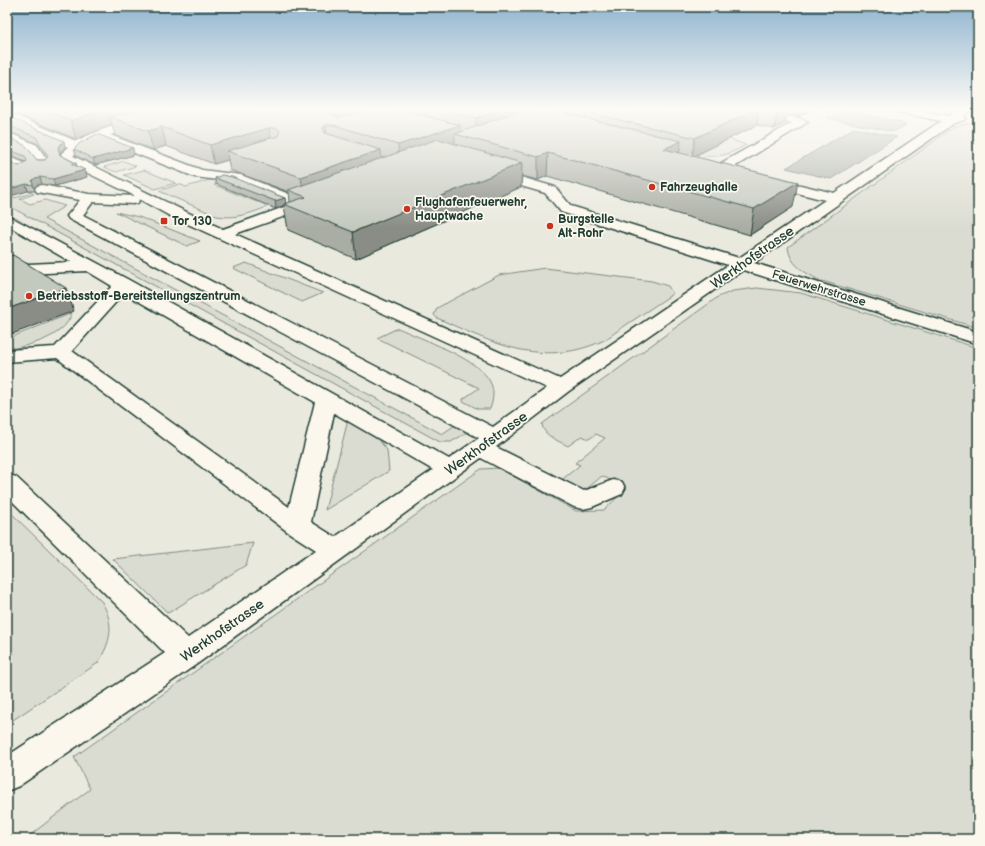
<svg xmlns="http://www.w3.org/2000/svg" width="985" height="846" viewBox="0 0 985 846" font-family="'Balsamiq Sans',sans-serif">
<rect width="100%" height="100%" fill="#fbf7ec"/>
<filter id="ink" filterUnits="userSpaceOnUse"><feTurbulence type="fractalNoise" baseFrequency=".025" numOctaves="2"/><feDisplacementMap in="SourceGraphic" scale="8" xChannelSelector="R" yChannelSelector="G"/><feConvolveMatrix kernelMatrix="1 2 1 2 8 2 1 2 1" color-interpolation-filters="sRGB"/></filter>
<g filter="url(#ink)">
<!-- built -->
<path fill="#eae9de" d="M 7,110 L 978,110 L 978,839 L 7,839 L 7,170 L 48,160 L 51,143 L 7,124 Z"/>
<!-- green -->
<path fill="#dbdcd1" stroke="#7d8c82" d="M 978,121 L 978,328 L 819,280 C 804,272 790,265 788,247 L 955,126 Z
M 729,139 L 746,145 C 727,156 718,158 696,155 Z
M 124,161 L 136,166 L 116,172 L 104,167 Z
M 144,170 L 176,183 L 155,189 L 124,175 Z
M 213,179 L 228,181 L 214,185 L 257,202 L 271,198 L 279,202 C 259,210 239,220 217,216 L 159,191 L 179,184 L 186,187 Z
M 32,193 L 34,194 L 20,199 L 30,204 L 45,200 L 65,206 L 44,219 L 442,434 L 461,421 L 466,430 L 466,433 L 451,442 L 440,442 L 7,205 L 7,200 Z
M 116,212 L 139,217 L 200,241 L 187,246 Z
M 246,263 L 323,293 L 302,302 L 233,268 Z
M 545,268 L 652,281 L 668,286 L 672,292 L 671,295 C 655,306 639,316 623,327 C 615,332 608,339 600,342 C 540,368 491,342 437,318 L 434,315 L 437,308 L 499,275 Z
M 757,288 L 801,293 L 978,348 L 978,839 L 25,839 L 90,789 L 74,757 L 481,469 L 499,468 L 576,511 L 604,510 L 627,488 L 602,476 L 583,492 L 559,482 L 580,465 L 575,463 L 605,438 L 596,434 L 589,439 L 582,436 L 568,446 C 559,441 543,436 542,424 L 718,297 L 733,291 Z
M 72,313 C 64,338 30,345 7,350 L 7,339 Z
M 398,328 C 420,338 474,358 487,377 C 495,387 494,398 490,409 L 478,409 L 463,401 L 463,399 L 479,388 L 377,338 Z
M 348,420 L 374,434 L 387,450 L 389,471 L 325,510 Z
M 7,509 L 102,602 C 115,626 111,641 98,663 L 7,724 Z
M 253,543 L 246,565 L 168,613 L 113,559 Z"/>
<!-- water -->
<path fill="#adb4aa" stroke="#74847b" d="M 843,110 L 900,122 L 906,125 L 893,132 L 827,118 Z
M 854,128 L 897,137 L 831,179 L 786,168 Z"/>
<g fill="none" stroke-linecap="round" stroke-linejoin="round">
<!-- minor casing -->
<g stroke="#1f3d34" stroke-width="3">
<path id="minor" d="M 7,110 L 19,110 L 14,115 L 76,141 C 112,123 163,110 203,110 L 202,112 L 110,135 L 202,170 L 241,175 L 304,200 L 314,197 L 319,198 L 321,201 L 319,204 L 235,234 L 560,379 L 728,265 L 561,212 L 545,193 L 487,176 L 485,173 L 487,170 L 497,170 L 555,187 L 571,206 L 739,258 L 825,200 L 762,184 L 760,181 L 762,178 L 767,177 L 834,193 L 941,121 L 898,112 L 897,110 L 918,110 L 949,116 L 958,110 L 970,110 L 964,116 L 966,118 L 964,120 L 954,123 L 754,263 L 978,332 L 978,344 L 743,270 L 569,391 L 496,447 L 584,491 L 613,480 L 622,482 L 625,488 L 622,494 L 592,507 L 583,509 L 574,507 L 481,458 L 197,664 L 19,786 L 7,791 L 7,756 L 165,653 L 7,496 L 7,474 L 16,477 L 188,638 L 316,550 L 288,532 L 57,358 L 7,362 L 7,350 L 55,347 L 112,286 L 87,271 L 7,275 L 7,265 L 71,262 L 7,225 L 7,215 L 129,280 L 449,459 L 479,438 L 69,219 L 67,216 L 80,200 L 37,192 L 35,189 L 37,186 L 42,185 L 89,194 L 135,196 L 63,161 L 61,154 L 68,147 L 7,120 ZM 99,139 L 195,177 L 234,182 L 290,205 L 223,229 C 172,206 123,180 73,156 L 81,148 ZM 139,199 L 168,215 L 547,388 L 493,427 L 83,215 L 93,202 L 133,204 L 138,203 ZM 124,293 L 315,402 L 289,507 L 72,351 ZM 334,413 L 433,470 L 335,537 L 311,522 Z
M 738,110 L 759,110 L 802,119 L 808,122 L 726,172 L 716,172 L 715,169 L 716,166 L 792,123 L 743,113 Z
M 7,132 L 37,145 L 49,162 L 47,165 L 39,165 L 29,151 L 7,140 Z
M 7,156 L 27,164 L 28,167 L 22,171 L 7,165 Z"/>
</g>
<!-- minor -->
<use href="#minor" fill="#fbf7ec" fill-rule="evenodd"/>
</g>
<!-- wall -->
<path fill="#a9ada3" stroke="#1f3d34" d="M 15,110 L 811,110 L 798,117 L 787,114 L 785,123 L 774,129 L 757,125 L 693,156 L 793,207 L 750,235 L 547,176 L 538,180 L 522,176 L 521,187 L 356,259 L 288,230 L 284,205 L 276,209 L 216,184 L 215,178 L 285,198 L 286,204 L 290,202 L 289,192 L 230,170 L 228,160 L 214,164 L 166,146 L 153,150 L 115,135 L 112,125 L 76,139 L 17,114 Z
M 7,116 L 65,147 L 60,153 L 60,155 L 76,163 L 77,166 L 87,177 L 55,186 L 42,184 L 37,185 L 34,188 L 35,191 L 28,191 L 19,166 L 26,162 L 8,155 L 7,155 L 7,136 L 37,160 L 45,160 L 47,158 L 38,144 L 8,131 L 7,131 Z
M 74,149 L 134,155 L 95,165 L 76,156 Z"/>
<!-- shaded-wall -->
<path fill="#898d85" stroke="#1f3d34" d="M 101,110 L 183,110 L 110,117 L 112,125 L 76,139 L 71,121 Z
M 337,110 L 399,110 L 334,125 L 332,114 L 335,111 Z
M 500,110 L 517,110 L 517,122 L 476,136 L 476,118 Z
M 754,110 L 759,110 L 757,125 L 692,157 L 695,138 Z
M 779,110 L 788,110 L 785,123 L 774,129 L 778,111 Z
M 799,110 L 811,110 L 798,117 Z
M 326,125 L 328,144 L 323,128 Z
M 460,125 L 460,135 L 455,134 L 455,145 L 399,164 L 398,145 Z
M 162,127 L 166,146 L 153,150 L 148,131 Z
M 269,128 L 272,147 L 227,151 L 228,160 L 214,164 L 210,145 Z
M 64,141 L 65,147 L 60,153 L 62,161 L 58,147 Z
M 681,141 L 678,164 L 664,149 Z
M 133,148 L 134,155 L 95,165 L 93,159 Z
M 381,150 L 382,170 L 306,197 L 304,196 L 301,177 Z
M 548,153 L 547,176 L 538,180 L 538,157 Z
M 522,163 L 521,187 L 356,259 L 353,232 Z
M 85,170 L 87,177 L 55,186 L 53,179 Z
M 40,177 L 42,184 L 37,185 L 34,188 L 32,181 L 35,178 Z
M 798,182 L 793,207 L 750,235 L 754,209 Z
M 26,184 L 28,191 L 7,197 L 7,190 Z
M 285,198 L 286,205 L 284,204 L 284,205 L 276,209 L 275,201 Z
M 66,288 L 74,311 L 7,336 L 7,309 Z"/>
<!-- building -->
<path fill="#c4c9be" stroke="#1f3d34" d="M 43,110 L 101,110 L 71,121 Z
M 140,110 L 203,110 L 208,111 L 214,110 L 337,110 L 335,111 L 332,114 L 339,118 L 371,110 L 403,110 L 460,125 L 398,145 L 334,125 L 326,125 L 323,128 L 325,133 L 381,150 L 301,177 L 227,151 L 278,136 L 280,131 L 277,128 L 269,128 L 210,145 L 162,127 L 148,131 L 110,117 Z
M 443,110 L 500,110 L 476,118 Z
M 522,110 L 552,110 L 681,141 L 664,149 L 798,182 L 754,209 L 548,153 L 538,157 L 455,134 Z
M 578,110 L 754,110 L 695,138 Z
M 7,116 L 64,141 L 58,147 L 60,155 L 76,163 L 72,164 L 85,170 L 53,179 L 40,177 L 35,178 L 32,181 L 33,185 L 26,184 L 7,190 L 7,161 L 19,166 L 27,161 L 25,156 L 7,149 L 7,136 L 26,146 L 37,160 L 45,160 L 48,156 L 36,137 L 7,125 Z
M 97,134 L 133,148 L 93,159 L 74,149 L 80,143 Z
M 438,139 L 522,163 L 353,232 L 284,204 L 306,197 L 288,190 Z
M 222,175 L 232,177 L 285,198 L 275,201 L 215,178 Z
M 13,255 L 66,288 L 7,309 L 7,257 Z"/>
</g>
<!-- sky -->
<linearGradient id="sky" x2="0" y2="1"><stop stop-color="#90b4cf"/><stop offset="0.48" stop-color="#fdfbf6"/><stop offset="1" stop-color="#fdfbf6" stop-opacity="0"/></linearGradient>
<rect width="985" height="228" fill="url(#sky)"/>
<!-- markers -->
<g fill="#c8321e" stroke="#fbf7ec" stroke-width="1.5">
<circle cx="652" cy="187" r="4"/>
<circle cx="407" cy="209" r="4"/>
<rect x="160" y="217" width="8" height="8" rx="2"/>
<circle cx="550" cy="226" r="4"/>
<circle cx="29" cy="296" r="4"/>
</g>
<g text-anchor="middle" stroke-width="3.5" stroke-linejoin="round" paint-order="stroke">
<!-- far-poi labels -->
<g font-size="12" font-weight="bold" fill="#1f3d34" stroke="#fbf7ec" text-anchor="start">
<text x="660" y="191">Fahrzeughalle</text>
<text x="415" y="206">Flughafenfeuerwehr,<tspan x="415" dy="14">Hauptwache</tspan></text>
<text x="558" y="223">Burgstelle<tspan x="558" dy="14">Alt-Rohr</tspan></text>
<text x="172" y="225">Tor 130</text>
<text x="37" y="300">Betriebsstoff-Bereitstellungszentrum</text>
</g>
<!-- far-street labels -->
<g font-size="12" fill="#1f3d34" stroke="#fbf7ec">
<text transform="translate(819 288) rotate(17)" y="4">Feuerwehrstrasse</text>
</g>
<!-- street labels -->
<g font-size="14" fill="#1f3d34" stroke="#fbf7ec">
<text transform="translate(752 257) rotate(-35)" y="5">Werkhofstrasse</text>
<text transform="translate(486 443) rotate(-36)" y="5">Werkhofstrasse</text>
<text transform="translate(222 630) rotate(-35)" y="5">Werkhofstrasse</text>
</g>
</g>
<!-- margin -->
<rect width="985" height="846" fill="none" stroke="#fbf7ec" stroke-width="24"/>
<rect x="12" y="12" width="961" height="822" fill="none" stroke="#1f3d34" stroke-width="1.5" filter="url(#ink)"/>
</svg>
